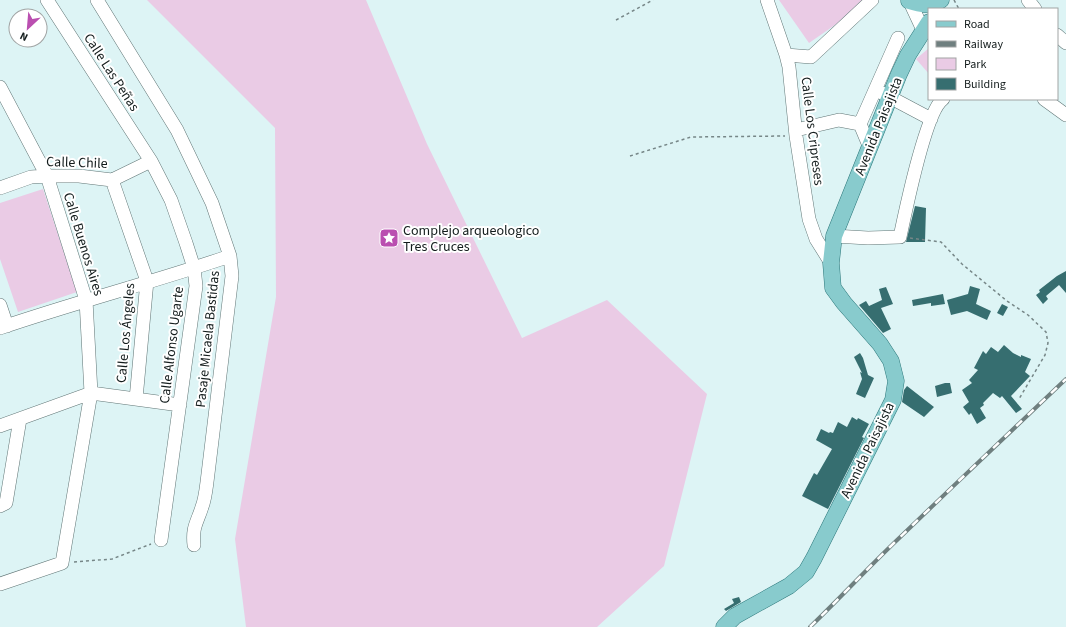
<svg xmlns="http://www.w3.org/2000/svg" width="1066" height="627" viewBox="0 0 1066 627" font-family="'Source Sans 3',sans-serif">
<rect width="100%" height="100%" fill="#ddf4f5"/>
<!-- green -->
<path fill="#eacbe5" d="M 147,0 L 366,0 L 427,144 L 522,338 L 607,300 L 707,394 L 664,566 L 597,627 L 246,627 L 235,539 L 276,297 L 275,128 Z
M 779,0 L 871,0 L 809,43 Z
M 929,48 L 929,74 L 916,59 Z
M 43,189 L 77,292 L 18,312 L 0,259 L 0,203 Z"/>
<!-- building -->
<path fill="#366e70" d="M 915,206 L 926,208 L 925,242 L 906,242 Z
M 1066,271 L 1066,293 L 1059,285 L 1046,296 L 1048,299 L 1043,304 L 1036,295 L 1040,292 L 1039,290 L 1057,276 Z
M 970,286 L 980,289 L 976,304 L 991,311 L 987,320 L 967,311 L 951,315 L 947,300 L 968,294 Z
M 886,287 L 893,304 L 881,308 L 891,329 L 883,333 L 859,305 L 866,301 L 869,306 L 882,300 L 879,289 Z
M 943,294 L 945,304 L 931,306 L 931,303 L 913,306 L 912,300 Z
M 1002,304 L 1008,307 L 1003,316 L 997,313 Z
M 1004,345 L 1013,353 L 1021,357 L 1021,355 L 1031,359 L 1025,372 L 1030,376 L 1011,396 L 1022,409 L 1016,413 L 1002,396 L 1000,398 L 993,393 L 983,403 L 984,405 L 980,408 L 986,418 L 977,424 L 971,413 L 969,415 L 963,407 L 969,402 L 962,390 L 972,383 L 969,380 L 978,370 L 974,368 L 983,351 L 986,354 L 991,347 L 998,352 Z
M 860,353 L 863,358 L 868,375 L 874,378 L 865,398 L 856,394 L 862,379 L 860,372 L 862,373 L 854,357 Z
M 945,383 L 950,383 L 952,393 L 937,397 L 935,386 Z
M 907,386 L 934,407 L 924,417 L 902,402 L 904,390 Z
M 852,417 L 857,420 L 858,418 L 869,424 L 862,437 L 864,438 L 828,509 L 802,496 L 814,473 L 817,475 L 832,449 L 816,440 L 821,429 L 829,433 L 830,432 L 833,433 L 838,422 L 847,427 Z
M 739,597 L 741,602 L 726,611 L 724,609 L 734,603 L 732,599 Z"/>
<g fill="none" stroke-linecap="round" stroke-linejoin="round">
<!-- minor casing -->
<g stroke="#617676" stroke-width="14">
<path id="minor" d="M 47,0 L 151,161 L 171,200 L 186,243 L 194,268 L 196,286 L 161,540
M 97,0 L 177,130 L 212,203 L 230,256 L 232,276 L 207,482 C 206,490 205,499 202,507 C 197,523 192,527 194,545
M 767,0 L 786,55 L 789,67 L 796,136 L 809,219 L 816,239 L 831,263
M 909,0 L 923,30
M 1028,0 L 1035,9
M 1057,35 L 1066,43
M 786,55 L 811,57 L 872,0
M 0,87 L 47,176 L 86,300 L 91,393 L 62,563 L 0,584
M 882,93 L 931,119
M 1044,99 L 1066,115
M 796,130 L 839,120 L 860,124
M 870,148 L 860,124 L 898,38
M 112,180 L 147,281 L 136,399
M 0,188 L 31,177 L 47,176 L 79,176 L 112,180 L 151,161
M 834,236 L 868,238 L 900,237 C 905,213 926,111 943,99
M 0,305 L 7,326
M 0,328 C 76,302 154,282 230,256
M 0,426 L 91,393 L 180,405
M 0,506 L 6,503 L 20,419"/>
</g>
<!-- major casing -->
<g stroke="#2c777a" stroke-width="17">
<path id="major" d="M 909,1 C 921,5 930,6 941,0
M 724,627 L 735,616 L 789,586 L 806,572 L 814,558 L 893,400 L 896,381 L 891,361 L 880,344 L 844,303 L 833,288 L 831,263 L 834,236 L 899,74 L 908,55 L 929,22"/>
</g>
<!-- path -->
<path stroke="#768687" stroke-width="1.5" stroke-dasharray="3 3" stroke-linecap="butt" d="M 954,0 L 959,9
M 616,20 L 653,0
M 630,156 L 691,137 L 785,136
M 910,238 L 941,242 L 962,264 L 1007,301 L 1028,315 L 1046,332 L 1048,343 L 1045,355 L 1019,399
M 74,562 L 112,559 L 151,544"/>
<!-- minor -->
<use href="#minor" stroke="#fff" stroke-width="13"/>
<!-- major -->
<use href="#major" stroke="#88cbcd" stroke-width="16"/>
<!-- rail casing -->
<g stroke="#6f7f7f" stroke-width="4">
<path id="rail" d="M 810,627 C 838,600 865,571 894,543 C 951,488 1008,434 1066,379"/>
</g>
<!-- rail -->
<use href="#rail" stroke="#fff" stroke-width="2.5" stroke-dasharray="8" stroke-linecap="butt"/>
</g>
<!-- icons -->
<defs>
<g id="sight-square" transform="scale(1)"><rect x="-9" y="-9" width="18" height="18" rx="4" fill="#ba4fb0" stroke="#fff"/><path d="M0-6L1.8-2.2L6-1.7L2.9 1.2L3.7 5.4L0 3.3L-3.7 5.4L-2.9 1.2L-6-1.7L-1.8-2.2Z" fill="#fff"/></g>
</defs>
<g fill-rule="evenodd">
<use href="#sight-square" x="389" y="238"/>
</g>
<g text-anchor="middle" stroke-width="4" stroke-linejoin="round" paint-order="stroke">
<!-- street labels -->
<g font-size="14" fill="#131c1c" stroke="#fff">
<text transform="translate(112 72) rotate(57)" y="5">Calle Las Peñas</text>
<text transform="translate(878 126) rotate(-68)" y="5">Avenida Paisajista</text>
<text transform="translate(813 131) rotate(83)" y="5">Calle Los Cripreses</text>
<text transform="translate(77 162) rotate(2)" y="5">Calle Chile</text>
<text transform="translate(84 244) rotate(73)" y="5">Calle Buenos Aires</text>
<text transform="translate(125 333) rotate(-85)" y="5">Calle Los Ángeles</text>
<text transform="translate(207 339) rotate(-84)" y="5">Pasaje Micaela Bastidas</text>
<text transform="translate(171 345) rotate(-83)" y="5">Calle Alfonso Ugarte</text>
<text transform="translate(867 450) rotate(-64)" y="5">Avenida Paisajista</text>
</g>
<!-- poi labels -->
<g font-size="14" fill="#131c1c" stroke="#fff" text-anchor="start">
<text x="403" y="235">Complejo arqueologico<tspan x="403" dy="16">Tres Cruces</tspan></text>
</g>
</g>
<!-- legend -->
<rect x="928" y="8" width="130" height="92" fill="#ffffff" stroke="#a1a4a4"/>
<rect x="936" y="21" width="20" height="6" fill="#88cbcd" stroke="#a1a4a4"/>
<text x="964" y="28" font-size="12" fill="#131c1c">Road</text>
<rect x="936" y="41" width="20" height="6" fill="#6f7f7f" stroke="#a1a4a4"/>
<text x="964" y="48" font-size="12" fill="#131c1c">Railway</text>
<rect x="936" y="58" width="20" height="12" fill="#eacbe5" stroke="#a1a4a4"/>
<text x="964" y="68" font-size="12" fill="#131c1c">Park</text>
<rect x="936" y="78" width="20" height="12" fill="#366e70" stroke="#a1a4a4"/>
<text x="964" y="88" font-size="12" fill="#131c1c">Building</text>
<!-- north arrow -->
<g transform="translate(28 28) rotate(206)"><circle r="19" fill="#ffffff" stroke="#a1a4a4"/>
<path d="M0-3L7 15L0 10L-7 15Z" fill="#ba4fb0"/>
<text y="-6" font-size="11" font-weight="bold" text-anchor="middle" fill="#131c1c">N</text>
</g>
</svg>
